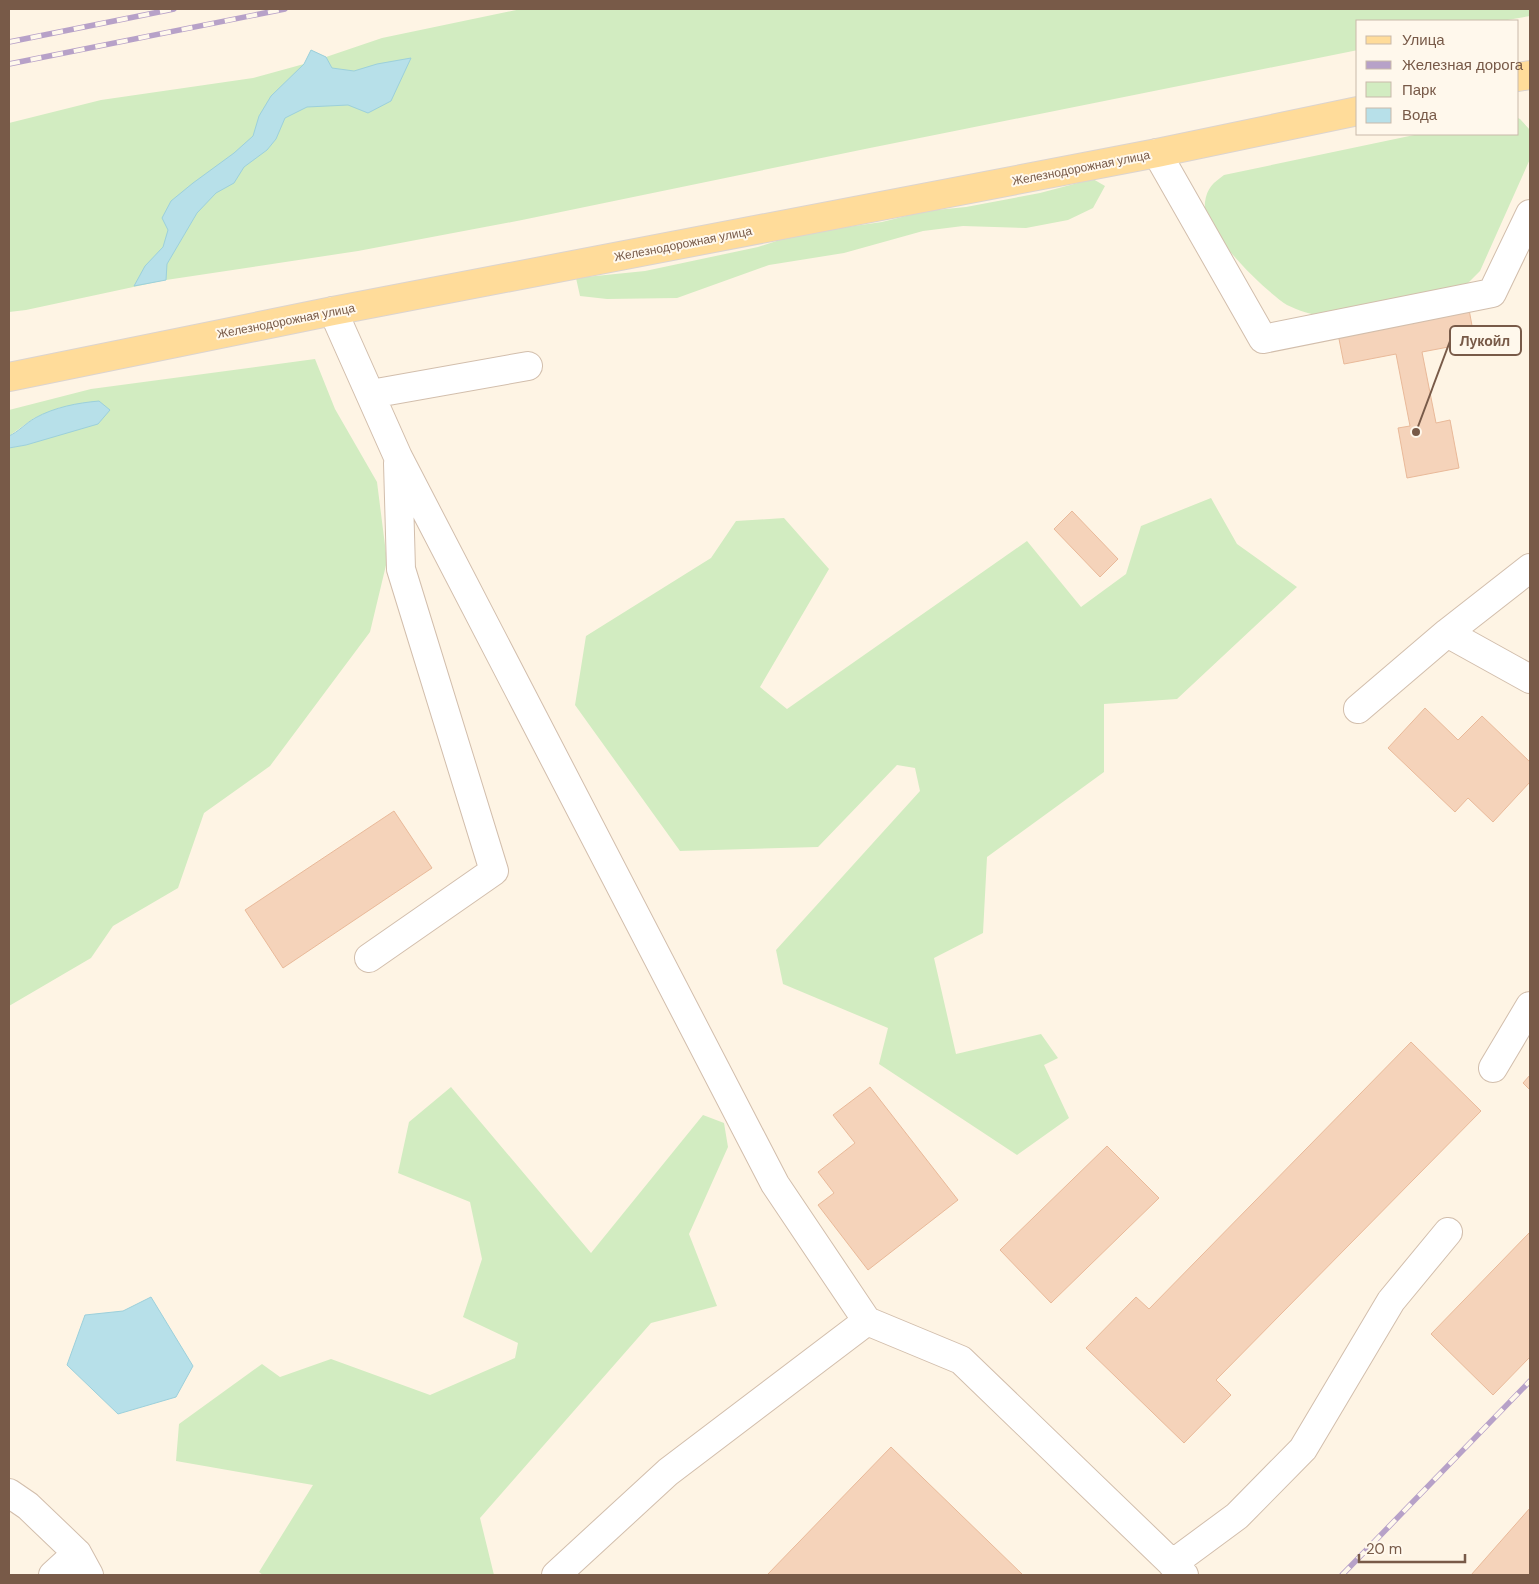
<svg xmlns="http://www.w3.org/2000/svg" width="1539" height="1584" viewBox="0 0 1539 1584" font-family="'DM Sans',sans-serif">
<rect width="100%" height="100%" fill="#fef4e4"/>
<!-- green -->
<path fill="#d2ecc1" d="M 521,9 L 1530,9 L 1530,16 L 1502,21 L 1358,21 L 1358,50 L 865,149 L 522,220 L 358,251 L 166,280 L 26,310 L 9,312 L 9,123 L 101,100 L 253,78 L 304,64 L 311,50 L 326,57 L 382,38 Z
M 1518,118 L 1520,119 L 1530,130 L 1530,159 L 1480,271 L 1467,284 L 1324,317 C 1311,314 1299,311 1287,305 C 1265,291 1201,230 1205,202 C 1207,188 1213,183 1224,175 L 1419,134 L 1518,134 Z
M 1093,179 L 1105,186 L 1093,208 L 1068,220 L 1026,228 L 963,226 L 923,231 L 844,253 L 769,265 L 677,298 L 607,299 L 580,296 L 576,278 L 645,271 L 758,247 L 798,234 L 882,222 L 926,211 L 966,207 L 1040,193 Z
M 315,359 L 335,409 L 377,482 L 387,561 L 370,632 L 270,766 L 204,813 L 178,888 L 113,926 L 91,958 L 9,1006 L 9,448 L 26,445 L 54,435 L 61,407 L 34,418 L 9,436 L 9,410 L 91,389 Z
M 1211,498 L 1237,544 L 1297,587 L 1177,699 L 1104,704 L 1104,772 L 987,857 L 983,933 L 934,958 L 956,1054 L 1041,1034 L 1058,1058 L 1044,1065 L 1069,1118 L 1017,1155 L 879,1064 L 888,1028 L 783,984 L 776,950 L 920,791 L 915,768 L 897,765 L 818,847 L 680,851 L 575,705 L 586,636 L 711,558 L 736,521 L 784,518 L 829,569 L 760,687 L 787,709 L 1027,541 L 1081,607 L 1126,574 L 1141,526 Z
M 451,1087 L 591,1253 L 703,1115 L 724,1123 L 728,1147 L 689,1234 L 717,1306 L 651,1323 L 480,1518 L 494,1575 L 263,1575 L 259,1572 L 313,1485 L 176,1461 L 179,1424 L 262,1364 L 280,1377 L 331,1359 L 430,1395 L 515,1358 L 518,1343 L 463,1317 L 482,1259 L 470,1202 L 398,1173 L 409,1122 Z"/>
<!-- water -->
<path fill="#b7e0e9" stroke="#9cd0db" d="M 311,50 L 326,57 L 332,68 L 354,71 L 377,64 L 411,58 L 391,101 L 368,113 L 348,105 L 307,107 L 285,118 L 276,139 L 267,150 L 244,167 L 234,183 L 216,193 L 197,213 L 167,264 L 166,280 L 134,286 L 145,266 L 163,247 L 168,230 L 162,218 L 171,201 L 193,183 L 234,153 L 253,136 L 259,116 L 271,96 L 304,64 Z
M 99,401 L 110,410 L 98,424 L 26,445 L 9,448 L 9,436 C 18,432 26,423 35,418 C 55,407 77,403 99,401 Z
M 151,1297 L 193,1366 L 176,1397 L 118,1414 L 67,1365 L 85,1315 L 123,1311 Z"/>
<!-- building -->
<path fill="#f5d3ba" stroke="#e9b999" d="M 1468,304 L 1475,342 L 1422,352 L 1436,423 L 1450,420 L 1459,468 L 1407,478 L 1398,428 L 1410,426 L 1396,354 L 1344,364 L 1337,329 Z
M 1072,511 L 1118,559 L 1100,577 L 1054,529 Z
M 1425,708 L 1458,740 L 1482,716 L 1530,762 L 1530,782 L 1493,822 L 1468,798 L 1455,812 L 1388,748 Z
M 394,811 L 432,868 L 283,968 L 245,910 Z
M 1411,1042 L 1481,1111 L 1216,1380 L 1231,1395 L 1184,1443 L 1086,1348 L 1136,1297 L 1149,1309 Z
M 1530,1075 L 1530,1090 L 1523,1083 Z
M 870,1087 L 958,1200 L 868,1270 L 818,1205 L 834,1193 L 818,1172 L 855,1143 L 833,1115 Z
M 1107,1146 L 1159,1198 L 1051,1303 L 1000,1250 Z
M 1530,1232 L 1530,1357 L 1493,1395 L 1431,1334 Z
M 891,1447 L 1023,1575 L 767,1575 Z
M 1530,1508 L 1530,1575 L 1471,1575 Z"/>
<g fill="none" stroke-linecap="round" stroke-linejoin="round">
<!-- minor casing -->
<g stroke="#d2beac" stroke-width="30">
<path id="minor" d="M 1157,153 L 1263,339 L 1492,293 L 1530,214
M 333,311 L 398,457 L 775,1184 L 867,1321 L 668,1472 L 556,1575
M 371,394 L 528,366
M 1447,633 L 1530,679
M 1358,709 L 1447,633 L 1530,568
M 369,958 L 494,871 L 401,569 L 398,463
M 1493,1068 L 1530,1006
M 867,1321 L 961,1360 L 1184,1575
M 9,1493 L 28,1506 L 77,1553 L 89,1575
M 1172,1564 L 1237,1516 L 1303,1449 L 1391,1301 L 1448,1232
M 53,1575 L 77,1553"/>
</g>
<!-- major casing -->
<g stroke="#dcd4cf" stroke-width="30">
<path id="major" d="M 1518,77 L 1530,75
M 9,377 L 333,311 L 1157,153 L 1358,111"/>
</g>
<!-- minor -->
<use href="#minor" stroke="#fff" stroke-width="28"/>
<!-- major -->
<use href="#major" stroke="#ffdc9a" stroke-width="28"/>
<!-- rail casing -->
<g stroke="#b7a1c8" stroke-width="5.5">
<path id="rail" d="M 9,42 L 174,9
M 9,64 L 285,9
M 1342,1575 L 1530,1381"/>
</g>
<!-- rail -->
<use href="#rail" stroke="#fff8ec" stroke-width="4" stroke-dasharray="11" stroke-linecap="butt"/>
</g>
<g text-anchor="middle" stroke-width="4" stroke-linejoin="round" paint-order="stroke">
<!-- street labels -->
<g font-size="12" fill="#785a48" stroke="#fff8ec">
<text transform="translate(1081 168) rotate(-11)" y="4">Железнодорожная улица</text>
<text transform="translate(683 244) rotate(-11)" y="4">Железнодорожная улица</text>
<text transform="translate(286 321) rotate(-11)" y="4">Железнодорожная улица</text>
</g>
</g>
<!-- callouts -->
<path fill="none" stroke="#785a48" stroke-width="2" d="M1416 432L1450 341"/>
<circle fill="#785a48" stroke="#fff8ec" stroke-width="2" cx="1416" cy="432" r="5"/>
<rect fill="#fff8ec" stroke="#785a48" stroke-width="2" x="1450" y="326" width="71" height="29" rx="5"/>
<g font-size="14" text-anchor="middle" font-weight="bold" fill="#785a48">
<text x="1485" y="346">Лукойл</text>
</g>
<!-- border -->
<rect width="1539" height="1584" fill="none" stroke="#785a48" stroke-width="20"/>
<!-- legend -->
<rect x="1356" y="20" width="162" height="115" fill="#fff8ec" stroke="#c9b9aa"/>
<rect x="1366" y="36" width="25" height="8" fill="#ffdc9a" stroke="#c9b9aa"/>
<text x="1402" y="45" font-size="15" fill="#785a48">Улица</text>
<rect x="1366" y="61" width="25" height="8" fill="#b7a1c8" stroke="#c9b9aa"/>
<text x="1402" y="70" font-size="15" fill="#785a48">Железная дорога</text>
<rect x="1366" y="82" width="25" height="15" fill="#d2ecc1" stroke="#c9b9aa"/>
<text x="1402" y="95" font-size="15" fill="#785a48">Парк</text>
<rect x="1366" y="108" width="25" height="15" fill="#b7e0e9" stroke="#c9b9aa"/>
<text x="1402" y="120" font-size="15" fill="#785a48">Вода</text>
<!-- scale -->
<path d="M1359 1554v8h106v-8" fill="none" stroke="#785a48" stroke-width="2.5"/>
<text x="1366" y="1554" font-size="15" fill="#785a48" stroke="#fff8ec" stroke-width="4" paint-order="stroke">20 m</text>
</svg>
